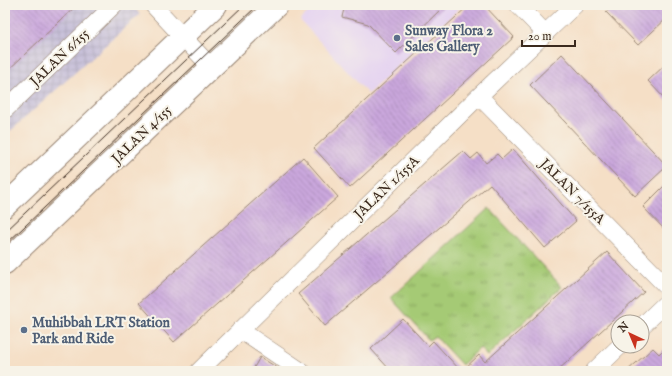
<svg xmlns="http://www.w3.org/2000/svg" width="672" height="376" viewBox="0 0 672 376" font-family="'IM FELL English',serif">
<defs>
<pattern id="industrial-grid" width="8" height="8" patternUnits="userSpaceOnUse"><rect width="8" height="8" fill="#c7c0d9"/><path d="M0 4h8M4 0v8" fill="none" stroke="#aca5ba"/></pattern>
<pattern id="park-tufts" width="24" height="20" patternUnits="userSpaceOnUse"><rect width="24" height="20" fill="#a5ca74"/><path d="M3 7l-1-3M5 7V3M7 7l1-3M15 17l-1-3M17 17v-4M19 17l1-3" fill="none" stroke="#88a45f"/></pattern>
<pattern id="building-back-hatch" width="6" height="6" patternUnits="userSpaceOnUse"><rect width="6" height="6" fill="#caa7dd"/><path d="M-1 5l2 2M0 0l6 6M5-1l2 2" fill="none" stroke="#a588b3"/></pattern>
</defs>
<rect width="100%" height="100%" fill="#f7f3e8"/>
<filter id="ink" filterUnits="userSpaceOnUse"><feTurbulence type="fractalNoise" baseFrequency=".025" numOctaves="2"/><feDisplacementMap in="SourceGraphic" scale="8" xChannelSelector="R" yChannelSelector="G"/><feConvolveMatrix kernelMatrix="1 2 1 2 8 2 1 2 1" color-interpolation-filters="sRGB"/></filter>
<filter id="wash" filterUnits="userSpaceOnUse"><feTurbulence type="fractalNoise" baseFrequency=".012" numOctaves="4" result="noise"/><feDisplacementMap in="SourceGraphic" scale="16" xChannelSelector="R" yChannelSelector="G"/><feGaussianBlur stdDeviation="0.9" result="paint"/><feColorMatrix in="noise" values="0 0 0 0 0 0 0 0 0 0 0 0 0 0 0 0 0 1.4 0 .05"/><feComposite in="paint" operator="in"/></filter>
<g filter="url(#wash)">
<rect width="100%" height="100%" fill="#f5dfc6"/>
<!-- built -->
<path fill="#e5d3f1" d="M 316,5 L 463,5 L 368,94 L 300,20 Z"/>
<!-- industrial -->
<path fill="url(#industrial-grid)" d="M 5,5 L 131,5 L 140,14 L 5,136 Z"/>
<!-- park -->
<path fill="url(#park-tufts)" stroke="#707a49" d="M 489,208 L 562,287 L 487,356 L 480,348 L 462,365 L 435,336 L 429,340 L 391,298 Z"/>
<g id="blocks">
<!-- building -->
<path fill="url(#building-back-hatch)" d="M 5,5 L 77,5 L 5,73 Z
M 345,5 L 445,5 L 396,53 L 368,24 L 342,17 Z
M 469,5 L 484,5 L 514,37 L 350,188 L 314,148 Z
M 614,5 L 667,5 L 667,18 L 638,45 L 606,12 Z
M 562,54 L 667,166 L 635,196 L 530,85 Z
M 667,63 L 667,101 L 648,81 Z
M 513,149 L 576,221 L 545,248 L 490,184 L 325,326 L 298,294 L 463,151 L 471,159 L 478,153 L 486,163 L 497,154 L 502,159 Z
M 303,157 L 338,197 L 174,342 L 139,303 Z
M 667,183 L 667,232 L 643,207 Z
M 607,252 L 644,292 L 557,371 L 462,371 L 479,355 L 485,362 Z
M 403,319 L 428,346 L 433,341 L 461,371 L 405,371 L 403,369 L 401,371 L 391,371 L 371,349 Z
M 666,347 L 667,371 L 627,371 L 653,348 L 659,354 Z
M 260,357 L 276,367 L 282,371 L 252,371 Z"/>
</g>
</g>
<g filter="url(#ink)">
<use href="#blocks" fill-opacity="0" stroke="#988472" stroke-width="1"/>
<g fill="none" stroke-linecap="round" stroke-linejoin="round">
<!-- minor casing -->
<g stroke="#988472" stroke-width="18">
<path id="minor" d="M 153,5 L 211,67
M 518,5 L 545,33
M 479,96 L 667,287
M 5,110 L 114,5
M 642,326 L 667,302
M 240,330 L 301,371
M 199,371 L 479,96 L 575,5
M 594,371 L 620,346"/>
</g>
<!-- tertiary casing -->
<g stroke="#988472" stroke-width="24">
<path id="tertiary" d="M 5,206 L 216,5
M 5,263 L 277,5"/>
</g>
<!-- minor -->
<use href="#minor" stroke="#fff" stroke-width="17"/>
<!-- tertiary -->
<use href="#tertiary" stroke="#fff" stroke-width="22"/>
<!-- tram -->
<path stroke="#3b2a1e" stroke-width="1" d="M 5,232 L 244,5
M 5,245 L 258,5"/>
</g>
</g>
<!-- markers -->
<g fill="#5c6f8a" stroke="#f7f3e8" stroke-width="1.5">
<circle cx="397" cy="38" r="4"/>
<circle cx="24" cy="330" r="4"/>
</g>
<g text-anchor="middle" stroke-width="4" stroke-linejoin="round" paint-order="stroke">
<!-- service labels -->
<g font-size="14" font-weight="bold" fill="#4e5e75" stroke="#f7f3e8" text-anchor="start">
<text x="405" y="35">Sunway Flora 2<tspan x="405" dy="16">Sales Gallery</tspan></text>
<text x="32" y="327">Muhibbah LRT Station<tspan x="32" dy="16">Park and Ride</tspan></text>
</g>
<!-- street labels -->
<g font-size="14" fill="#3b2a1e" stroke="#f7f3e8">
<text transform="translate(59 57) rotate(-44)" y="5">JALAN 6/155</text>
<text transform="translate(141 134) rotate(-44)" y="5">JALAN 4/155</text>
<text transform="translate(386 187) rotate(-44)" y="5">JALAN 1/155A</text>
<text transform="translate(573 191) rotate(45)" y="5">JALAN 7/155A</text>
</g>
</g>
<!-- margin -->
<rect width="672" height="376" fill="none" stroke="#f7f3e8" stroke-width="20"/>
<!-- north arrow -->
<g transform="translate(630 334) rotate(316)"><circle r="19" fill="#f7f3e8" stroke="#aca397"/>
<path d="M0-3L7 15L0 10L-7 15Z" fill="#c8321e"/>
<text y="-6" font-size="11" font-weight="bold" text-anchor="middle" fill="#3b2a1e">N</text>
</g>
<!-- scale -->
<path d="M522 40v6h53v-6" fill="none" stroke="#3b2a1e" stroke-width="2"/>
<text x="528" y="40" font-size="12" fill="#3b2a1e" stroke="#f7f3e8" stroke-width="3" paint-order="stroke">20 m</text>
</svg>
